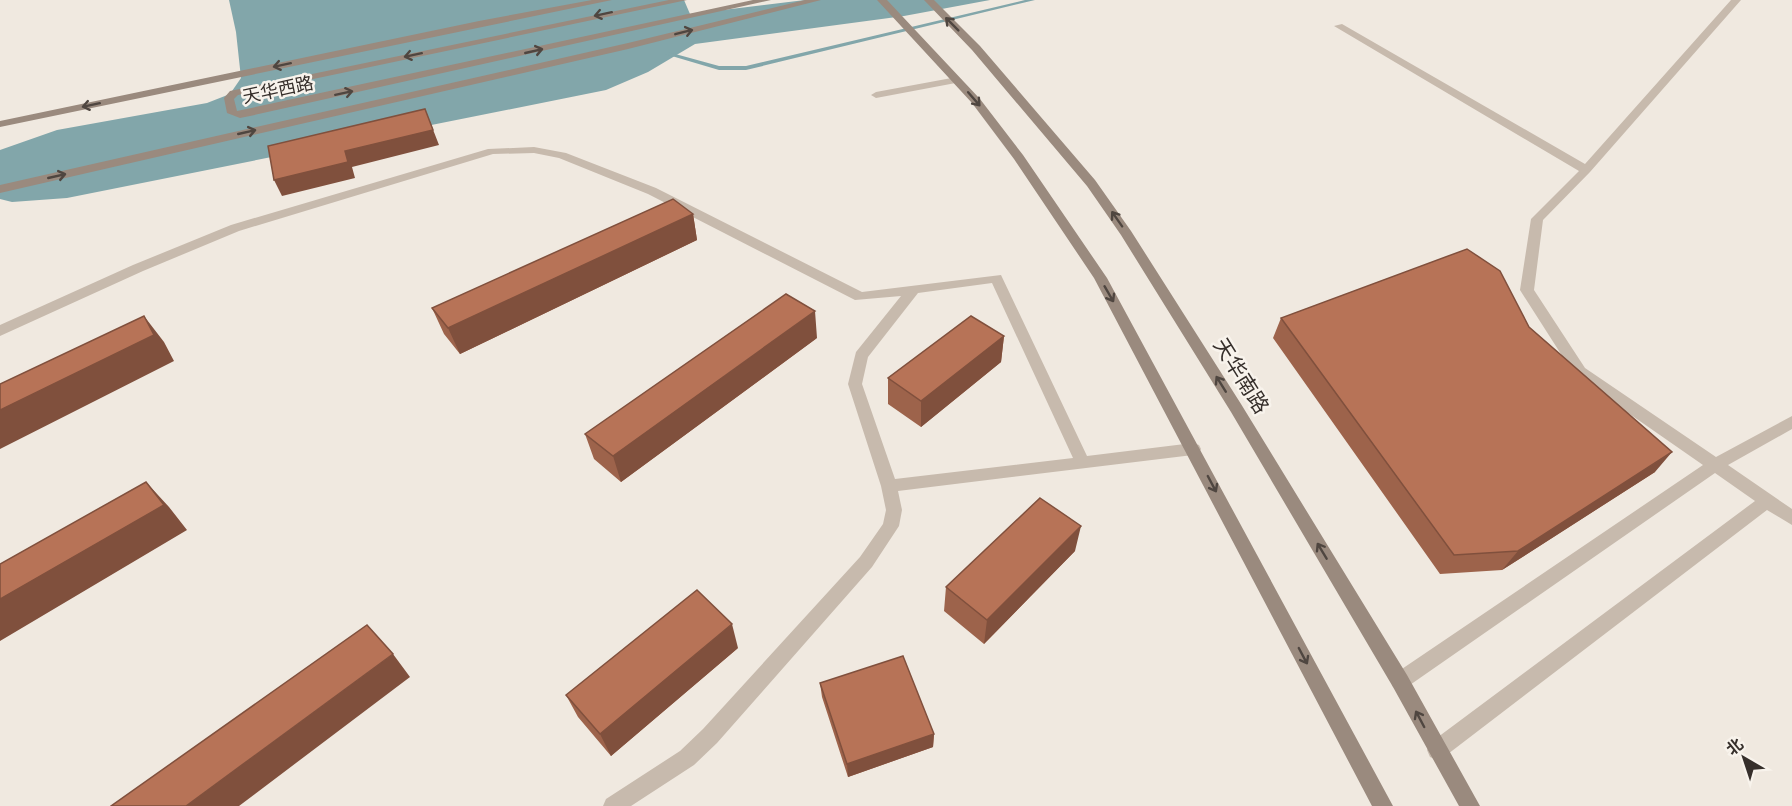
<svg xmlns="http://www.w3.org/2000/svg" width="1792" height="806" viewBox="0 0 1792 806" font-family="'Golos Text','Noto Sans SC',sans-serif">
<rect width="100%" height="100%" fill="#f0e9e0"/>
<!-- water -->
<path fill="#82a6aa" d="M 229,0 L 684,0 L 690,14 L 805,0 L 990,0 L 904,16 L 695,44 L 648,72 L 606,90 L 67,198 L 12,202 L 0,199 L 0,150 L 57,130 L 207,103 L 230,94 L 241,78 L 236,32 Z"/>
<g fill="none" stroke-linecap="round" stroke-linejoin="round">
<!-- stream -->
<path fill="#82a6aa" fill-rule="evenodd" d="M 1025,0 L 1035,0 L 746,70 L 719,70 L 665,54 L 668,52 L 719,66 L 746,66 Z"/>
<!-- lane -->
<path fill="#c7baad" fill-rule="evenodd" d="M 957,77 L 962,80 L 961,82 L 876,98 L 871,95 L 876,92 Z
M 534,147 L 566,153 L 656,188 L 862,292 L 1001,275 L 1087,456 L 1193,443 L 1199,445 L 1201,449 L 1199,453 L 1193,455 L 898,491 L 902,510 L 899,526 L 872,567 L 717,743 L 694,765 L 631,806 L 603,806 L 606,799 L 680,751 L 703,729 L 860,557 L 883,524 L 886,510 L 881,486 L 848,384 L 856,352 L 901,296 L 855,300 L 648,194 L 559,158 L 534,153 L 493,154 L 239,231 L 143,271 L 0,336 L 0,325 L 133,265 L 231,225 L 488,149 ZM 992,283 L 1073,458 L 895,479 L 862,384 L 868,357 L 918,293 Z"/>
<!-- street -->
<path fill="#c7baad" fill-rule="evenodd" d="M 1731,0 L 1741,0 L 1590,172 L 1543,220 L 1534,290 L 1585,368 L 1716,457 L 1792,416 L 1792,429 L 1728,465 L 1792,509 L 1792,525 L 1767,510 L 1444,757 L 1437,760 L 1430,757 L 1427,750 L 1430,743 L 1755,501 L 1715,473 L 1407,687 L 1400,690 L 1393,687 L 1391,681 L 1393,675 L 1703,465 L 1575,376 L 1520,290 L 1531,219 L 1579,171 L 1334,26 L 1342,24 L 1585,164 Z"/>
<!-- secondary -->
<path fill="#9a8a7e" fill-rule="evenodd" d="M 592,0 L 612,0 L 0,127 L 0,121 L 479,21 Z
M 669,0 L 687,0 L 238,95 L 234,99 L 237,111 L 753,0 L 771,0 L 250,116 L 240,118 L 227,113 L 224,98 L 230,91 Z
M 805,0 L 821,0 L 628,49 L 0,193 L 0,185 L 628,43 Z
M 877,0 L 887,0 L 980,99 L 1023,155 L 1107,278 L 1393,806 L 1372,806 L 1094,278 L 1014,159 L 972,103 Z
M 924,0 L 934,0 L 980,46 L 1095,180 L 1131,231 L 1241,404 L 1407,675 L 1480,806 L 1459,806 L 1393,687 L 1231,412 L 1121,235 L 1087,186 L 972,50 Z"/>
</g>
<!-- wall -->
<path fill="#9d634b" d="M 693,214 L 697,240 L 460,354 L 444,334 L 432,308 Z
M 1281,318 L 1529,327 L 1655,472 L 1502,570 L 1440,574 L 1273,338 Z
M 1004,336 L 1001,362 L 921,427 L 888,404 L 888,378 Z
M 817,338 L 621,482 L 594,459 L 585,434 Z
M 1075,551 L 984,644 L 944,611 L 946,587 Z
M 738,648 L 611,756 L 578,717 L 566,695 Z
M 820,683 L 934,734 L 933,747 L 848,777 L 822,697 Z"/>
<!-- shaded-wall -->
<path fill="#80503d" d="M 425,109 L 439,145 L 352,167 L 355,178 L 282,196 L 274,180 L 345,151 Z
M 693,214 L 697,240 L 460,354 L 448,328 Z
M 815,311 L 817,338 L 621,482 L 613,456 Z
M 144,316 L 164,342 L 174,361 L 0,449 L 0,410 Z
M 1004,336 L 1001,362 L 921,427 L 921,401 Z
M 1672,452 L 1655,472 L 1502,570 L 1518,551 Z
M 146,482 L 169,507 L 187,530 L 0,641 L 0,599 Z
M 1081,526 L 1075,551 L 984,644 L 987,620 Z
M 732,624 L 738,648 L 611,756 L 600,734 Z
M 393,654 L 410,677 L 239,806 L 186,806 Z
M 934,734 L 933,747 L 848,777 L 847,764 Z"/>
<!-- building -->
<path fill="#b77357" stroke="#80503d" stroke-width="1.5" d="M 425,109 L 433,130 L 345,151 L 348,162 L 274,180 L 268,146 Z
M 673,199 L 693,214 L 448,328 L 432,308 Z
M 1467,249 L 1500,271 L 1529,327 L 1672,452 L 1518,551 L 1454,555 L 1281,318 Z
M 786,294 L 815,311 L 613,456 L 585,434 Z
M 144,316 L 154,335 L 0,410 L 0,384 Z
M 971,316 L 1004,336 L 921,401 L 888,378 Z
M 146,482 L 164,505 L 0,599 L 0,564 Z
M 1040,498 L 1081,526 L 987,620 L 946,587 Z
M 697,590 L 732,624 L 600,734 L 566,695 Z
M 367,625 L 393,654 L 186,806 L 111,806 Z
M 903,656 L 934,734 L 847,764 L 820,683 Z"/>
<!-- one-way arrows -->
<defs><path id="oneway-shaft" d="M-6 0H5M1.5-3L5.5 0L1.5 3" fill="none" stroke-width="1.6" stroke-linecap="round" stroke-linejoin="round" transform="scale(1.5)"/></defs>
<g stroke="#4f4640">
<use href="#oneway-shaft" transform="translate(603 14) rotate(168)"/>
<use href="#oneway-shaft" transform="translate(952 24) rotate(-135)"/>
<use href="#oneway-shaft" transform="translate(684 32) rotate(-14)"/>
<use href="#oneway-shaft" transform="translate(534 51) rotate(-13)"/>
<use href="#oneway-shaft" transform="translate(413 55) rotate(168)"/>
<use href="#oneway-shaft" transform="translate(282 65) rotate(168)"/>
<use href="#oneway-shaft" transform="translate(344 93) rotate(-12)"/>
<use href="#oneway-shaft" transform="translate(974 99) rotate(49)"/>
<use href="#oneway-shaft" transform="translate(91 105) rotate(168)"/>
<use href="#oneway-shaft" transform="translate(247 132) rotate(-13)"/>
<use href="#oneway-shaft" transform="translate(57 176) rotate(-13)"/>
<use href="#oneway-shaft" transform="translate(1117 219) rotate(-125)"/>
<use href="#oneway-shaft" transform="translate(1109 294) rotate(60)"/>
<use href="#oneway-shaft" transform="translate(1221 384) rotate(-122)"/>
<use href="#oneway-shaft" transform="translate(1212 484) rotate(62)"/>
<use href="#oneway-shaft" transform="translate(1322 551) rotate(-121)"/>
<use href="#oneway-shaft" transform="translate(1303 656) rotate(62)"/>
<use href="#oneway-shaft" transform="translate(1420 719) rotate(-118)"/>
</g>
<g text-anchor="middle" stroke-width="5" stroke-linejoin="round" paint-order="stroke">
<!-- far-street labels -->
<g font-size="18" fill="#362f2b" stroke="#f8f3ec">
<text transform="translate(278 90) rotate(-12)" y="6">天华西路</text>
</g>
<!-- street labels -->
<g font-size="21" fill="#362f2b" stroke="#f8f3ec">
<text transform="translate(1241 376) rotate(58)" y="7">天华南路</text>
</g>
</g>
<!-- north arrow -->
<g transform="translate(1744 758) rotate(321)" stroke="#f8f3ec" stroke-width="4.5" paint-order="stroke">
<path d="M0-4.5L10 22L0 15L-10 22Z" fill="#362f2b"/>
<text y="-9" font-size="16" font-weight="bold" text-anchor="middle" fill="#362f2b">北</text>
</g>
</svg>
